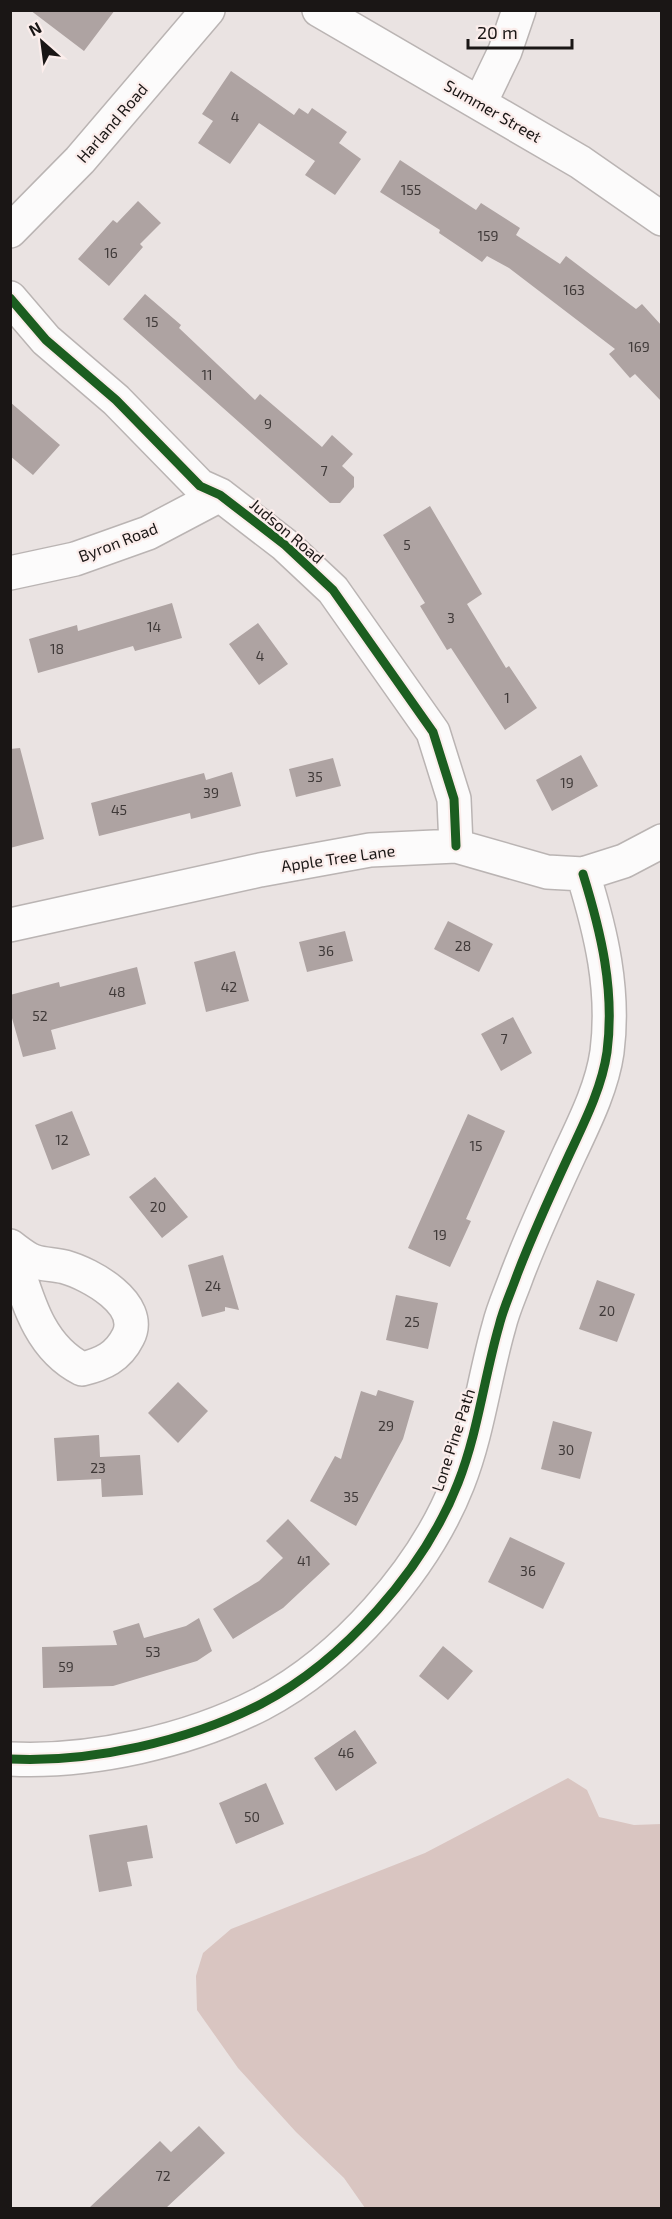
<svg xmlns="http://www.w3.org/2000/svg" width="672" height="2219" viewBox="0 0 672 2219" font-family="'Exo 2',sans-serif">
<rect width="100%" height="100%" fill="#eae3e2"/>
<!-- green -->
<path fill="#d9c5c1" d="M 568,1778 L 587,1790 L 599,1817 L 634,1825 L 661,1824 L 661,2208 L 365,2208 L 344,2178 L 296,2132 L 238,2068 L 197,2010 L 196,1976 L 203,1953 L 231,1929 L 425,1853 Z"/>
<!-- building -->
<path fill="#aea3a2" d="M 30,10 L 115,10 L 84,51 Z
M 231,71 L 294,115 L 299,108 L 308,114 L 312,108 L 347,132 L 339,143 L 361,159 L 335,195 L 305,175 L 315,161 L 259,123 L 230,164 L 198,143 L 213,121 L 202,114 Z
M 400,160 L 476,210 L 481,203 L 520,228 L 516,235 L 560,264 L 566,256 L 636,309 L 642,304 L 662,326 L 662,402 L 635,374 L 630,378 L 609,354 L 615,349 L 509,268 L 487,256 L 482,262 L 439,233 L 440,230 L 380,192 Z
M 138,201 L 161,223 L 140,244 L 143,247 L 109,286 L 78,259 L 113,220 L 117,223 Z
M 145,294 L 181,325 L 179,328 L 255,400 L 260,394 L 322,447 L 332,435 L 353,454 L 342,466 L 354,477 L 354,487 L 340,503 L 330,503 L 123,319 Z
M 10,402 L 60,445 L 33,475 L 10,456 Z
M 430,506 L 482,594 L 467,604 L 506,668 L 509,666 L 537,708 L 505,730 L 451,648 L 447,650 L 420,606 L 425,603 L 383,535 Z
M 172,603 L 182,638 L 135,651 L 133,646 L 38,673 L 29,639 L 77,625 L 78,631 Z
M 258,623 L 288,664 L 259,685 L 229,644 Z
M 20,748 L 44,839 L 10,848 L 10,749 Z
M 581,755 L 598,786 L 552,811 L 536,780 Z
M 333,758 L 341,786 L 296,797 L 289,769 Z
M 232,772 L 241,806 L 191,819 L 190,813 L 99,836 L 91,803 L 204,773 L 206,780 Z
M 448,921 L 493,944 L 479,972 L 434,949 Z
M 345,931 L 353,961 L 307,972 L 299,942 Z
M 235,951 L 249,1001 L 206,1012 L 194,962 Z
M 137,967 L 146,1004 L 51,1030 L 56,1049 L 23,1057 L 10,1011 L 10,995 L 59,982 L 60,987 Z
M 513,1017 L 532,1053 L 501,1071 L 481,1034 Z
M 72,1111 L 90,1155 L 52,1170 L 35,1125 Z
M 468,1114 L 505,1131 L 466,1219 L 471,1221 L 450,1267 L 408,1248 Z
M 155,1177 L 188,1217 L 162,1238 L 129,1197 Z
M 223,1255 L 239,1310 L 225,1307 L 225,1311 L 202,1317 L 188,1265 Z
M 597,1280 L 635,1294 L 617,1342 L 579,1329 Z
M 396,1295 L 438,1303 L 428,1349 L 386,1340 Z
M 178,1382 L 208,1411 L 178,1443 L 148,1413 Z
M 378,1390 L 414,1401 L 403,1439 L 356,1526 L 310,1501 L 335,1456 L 341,1459 L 361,1391 L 376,1396 Z
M 553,1421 L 592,1432 L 580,1479 L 541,1469 Z
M 99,1435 L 100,1457 L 140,1455 L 143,1495 L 102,1497 L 101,1479 L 57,1481 L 54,1438 Z
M 288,1519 L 330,1564 L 283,1608 L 233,1639 L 213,1609 L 259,1581 L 283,1558 L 266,1541 Z
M 510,1537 L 565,1563 L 543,1609 L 488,1582 Z
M 199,1618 L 212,1651 L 197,1661 L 113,1686 L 43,1688 L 42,1647 L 117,1645 L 113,1631 L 139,1623 L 144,1638 L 186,1626 Z
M 443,1646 L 473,1671 L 448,1700 L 419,1676 Z
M 355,1730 L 377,1763 L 336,1791 L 314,1758 Z
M 266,1783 L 284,1824 L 236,1844 L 219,1803 Z
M 147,1825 L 153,1858 L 127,1862 L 132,1886 L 99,1892 L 89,1835 Z
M 199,2126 L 225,2153 L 166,2208 L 89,2208 L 160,2141 L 171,2152 Z"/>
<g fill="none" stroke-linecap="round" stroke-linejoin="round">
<!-- street casing -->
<g stroke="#bab4b3" stroke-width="36">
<path id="street" d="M 480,103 L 505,51 L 519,10
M 10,231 L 80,160 L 208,10
M 10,298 L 46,340 L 116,400 L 200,486 L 220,495 L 285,545 L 333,590 L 433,732 L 454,799 L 456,846
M 10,573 L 75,559 L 148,533 L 220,495
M 10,925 L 260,870 L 370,850 L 456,846 L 547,872 L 583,874 L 624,861 L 662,841
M 10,1246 C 17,1251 25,1258 33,1261 C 43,1265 55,1264 65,1267 C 90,1274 145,1304 128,1337 C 118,1357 103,1364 82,1369 C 35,1345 26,1292 10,1246
M 10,1759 C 91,1763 189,1741 261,1704 C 343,1661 424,1570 458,1483 C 478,1432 484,1378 499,1326 C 503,1309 511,1292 517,1275 C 533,1233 551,1194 570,1153 C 585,1121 602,1087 607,1052 C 615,990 601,932 583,874"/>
</g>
<!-- secondary casing -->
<g stroke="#bab4b3" stroke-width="36">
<path id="secondary" d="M 319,10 L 580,162 L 662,219"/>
</g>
<!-- street -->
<use href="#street" stroke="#fcfbfb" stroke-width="33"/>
<!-- secondary -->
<use href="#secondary" stroke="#fcfbfb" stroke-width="33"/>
<!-- cycleway casing -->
<g stroke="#fbedeb" stroke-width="13">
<path id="cycleway" d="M 10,298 L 46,340 L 116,400 L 200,486 L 220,495 L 285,545 L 333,590 L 433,732 L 454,799 L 456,846
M 10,1759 C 91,1763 189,1741 261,1704 C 343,1661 424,1570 458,1483 C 478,1432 484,1378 499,1326 C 503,1309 511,1292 517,1275 C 533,1233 551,1194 570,1153 C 585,1121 602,1087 607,1052 C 615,990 601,932 583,874"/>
</g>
<!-- cycleway -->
<use href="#cycleway" stroke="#1b5e20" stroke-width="9"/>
</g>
<g text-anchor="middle" stroke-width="4.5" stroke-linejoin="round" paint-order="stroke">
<!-- number labels -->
<g font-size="14" fill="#3f3938">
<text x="235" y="122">4</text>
<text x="411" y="195">155</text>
<text x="488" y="241">159</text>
<text x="111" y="258">16</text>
<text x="574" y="295">163</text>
<text x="152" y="327">15</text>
<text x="639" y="352">169</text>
<text x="207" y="380">11</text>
<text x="268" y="429">9</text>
<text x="324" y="476">7</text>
<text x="407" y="550">5</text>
<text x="451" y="623">3</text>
<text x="154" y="632">14</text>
<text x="57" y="654">18</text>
<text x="260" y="661">4</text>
<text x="507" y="703">1</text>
<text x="315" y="782">35</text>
<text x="567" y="788">19</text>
<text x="211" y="798">39</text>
<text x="119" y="815">45</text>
<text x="463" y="951">28</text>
<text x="326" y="956">36</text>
<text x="229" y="992">42</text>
<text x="117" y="997">48</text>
<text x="40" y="1021">52</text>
<text x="504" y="1044">7</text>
<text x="62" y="1145">12</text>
<text x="476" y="1151">15</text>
<text x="158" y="1212">20</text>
<text x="440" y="1240">19</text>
<text x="213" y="1291">24</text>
<text x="607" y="1316">20</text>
<text x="412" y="1327">25</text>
<text x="386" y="1431">29</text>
<text x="566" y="1455">30</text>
<text x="98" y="1473">23</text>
<text x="351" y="1502">35</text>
<text x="304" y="1566">41</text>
<text x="528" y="1576">36</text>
<text x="153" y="1657">53</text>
<text x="66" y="1672">59</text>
<text x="346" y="1758">46</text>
<text x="252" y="1822">50</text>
<text x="163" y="2181">72</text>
</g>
<!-- street labels -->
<g font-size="16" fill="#1a1615" stroke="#fbedeb">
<text transform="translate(493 111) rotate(30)" y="6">Summer Street</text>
<text transform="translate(112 123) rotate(-49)" y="6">Harland Road</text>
<text transform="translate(287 531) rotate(40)" y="6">Judson Road</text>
<text transform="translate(118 542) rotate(-21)" y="6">Byron Road</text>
<text transform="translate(338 858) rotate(-8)" y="6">Apple Tree Lane</text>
<text transform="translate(453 1440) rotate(-72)" y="6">Lone Pine Path</text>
</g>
</g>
<!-- border -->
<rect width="672" height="2219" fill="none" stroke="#1a1615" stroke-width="24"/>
<!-- north arrow -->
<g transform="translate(42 42) rotate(332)" stroke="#fbedeb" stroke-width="4.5" paint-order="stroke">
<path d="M0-4.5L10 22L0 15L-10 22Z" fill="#1a1615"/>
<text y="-9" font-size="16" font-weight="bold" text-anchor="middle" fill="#1a1615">N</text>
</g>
<!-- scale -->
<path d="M468 39v9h104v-9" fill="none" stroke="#1a1615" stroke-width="3"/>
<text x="477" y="39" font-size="18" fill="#1a1615" stroke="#fbedeb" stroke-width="4.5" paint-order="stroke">20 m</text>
</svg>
